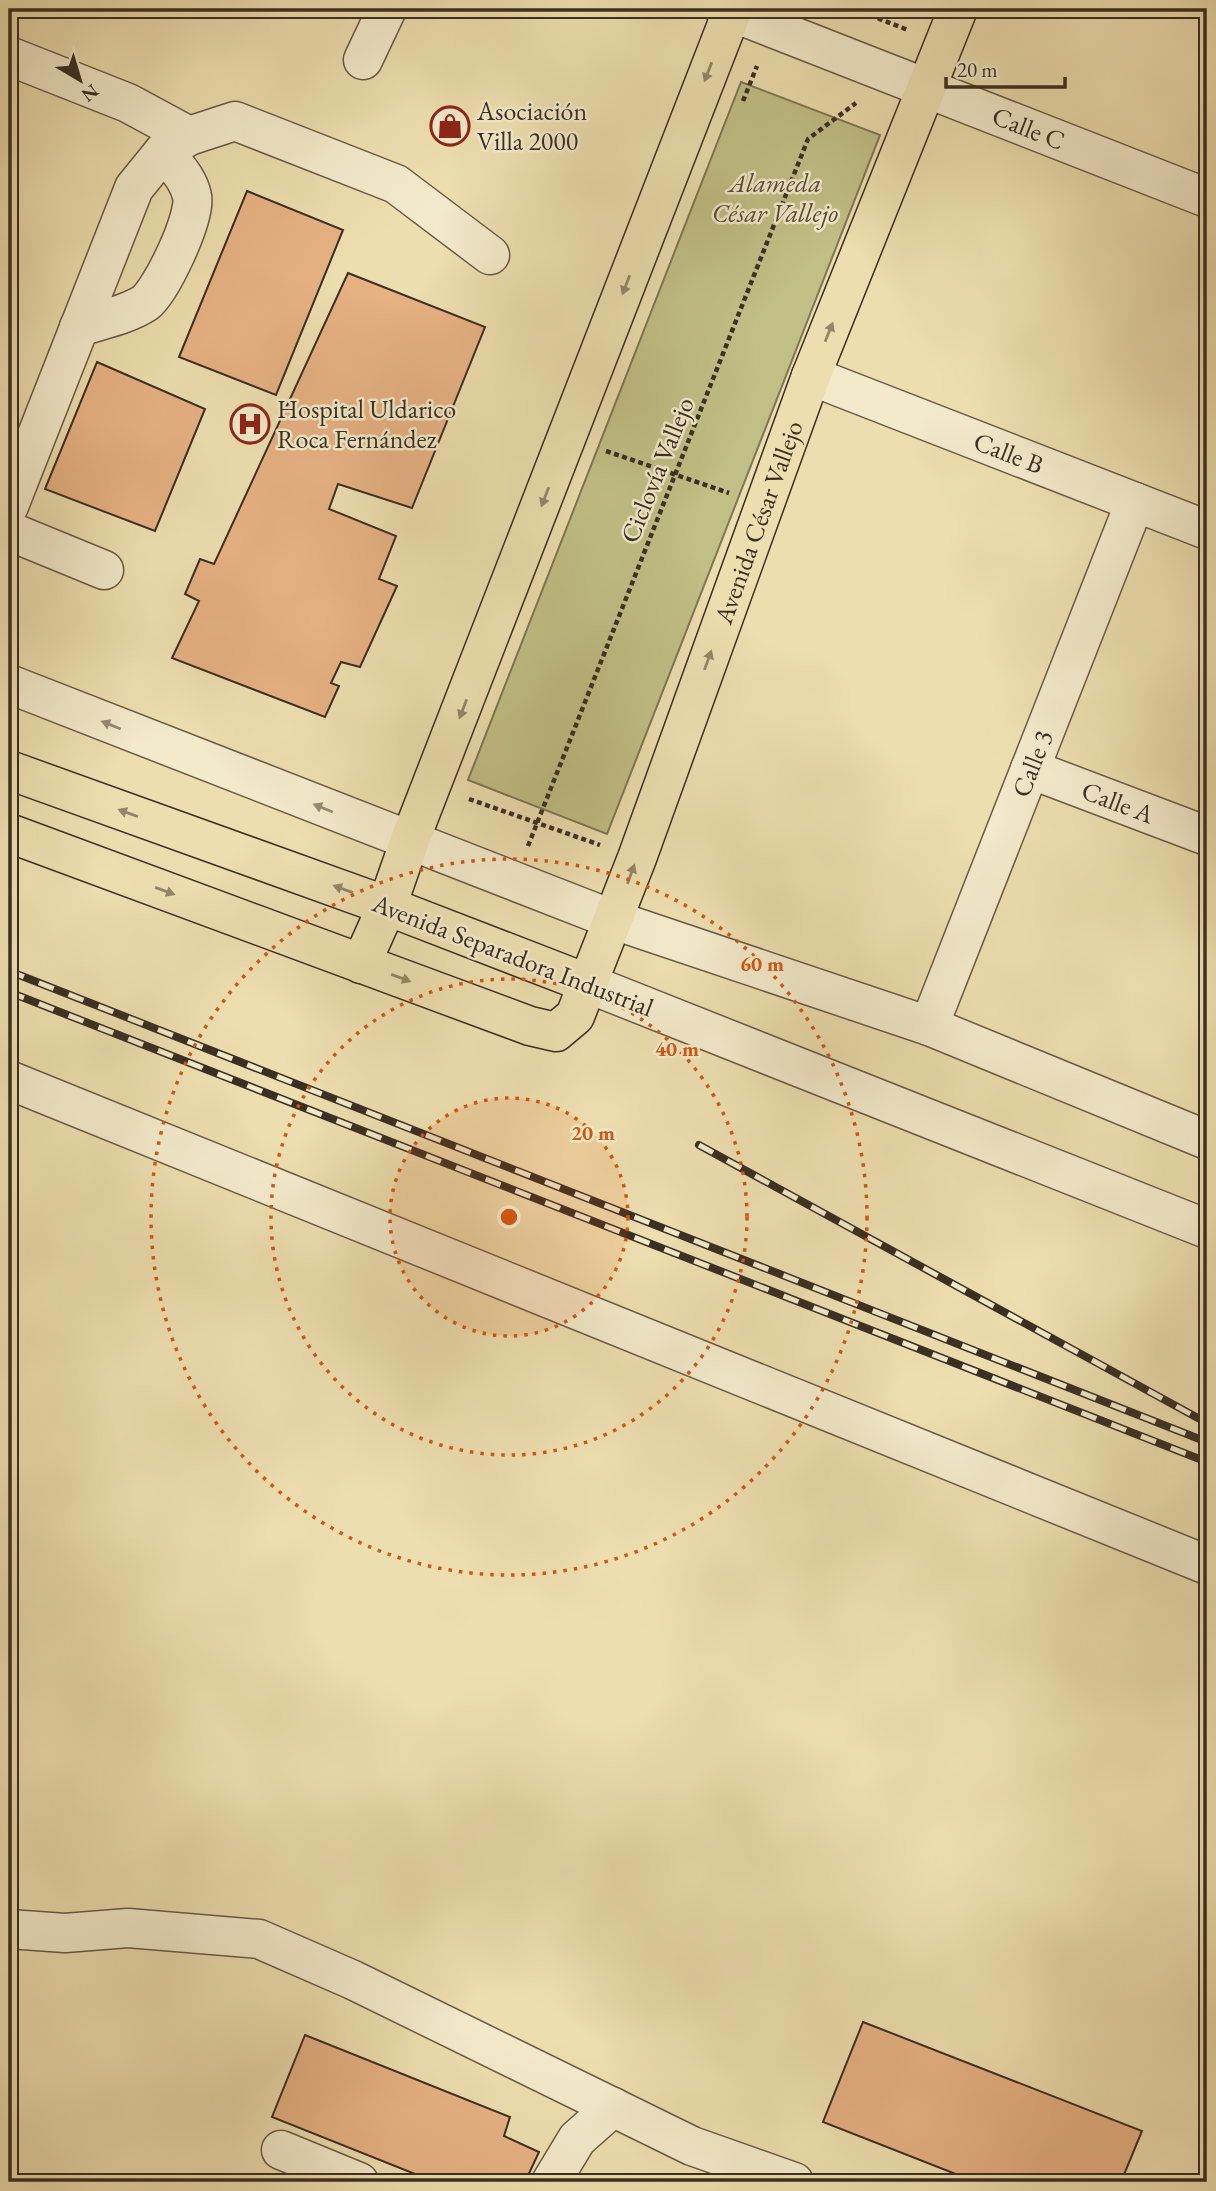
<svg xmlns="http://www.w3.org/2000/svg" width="1216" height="2191" viewBox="0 0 1216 2191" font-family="'EB Garamond',serif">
<rect width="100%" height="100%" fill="#eddeaf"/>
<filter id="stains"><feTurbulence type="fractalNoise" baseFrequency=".00286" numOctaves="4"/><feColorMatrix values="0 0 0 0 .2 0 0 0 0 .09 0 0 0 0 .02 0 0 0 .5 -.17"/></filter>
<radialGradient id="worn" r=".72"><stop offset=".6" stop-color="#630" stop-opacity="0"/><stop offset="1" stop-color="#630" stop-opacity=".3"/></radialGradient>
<!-- green -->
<path fill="#c0bf85" stroke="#7e7654" stroke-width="2" d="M 741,82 L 880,135 L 607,834 L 468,780 Z"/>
<!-- building -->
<path fill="#e6b183" stroke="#3b2e22" stroke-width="2" d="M 247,191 L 343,230 L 276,395 L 179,357 Z
M 348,273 L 485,327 L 412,508 L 338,484 L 329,509 L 396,536 L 379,579 L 397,586 L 360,667 L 341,662 L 331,683 L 339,686 L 325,717 L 172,658 L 199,601 L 185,594 L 200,559 L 214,564 Z
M 97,362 L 205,409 L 155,531 L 45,489 Z
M 863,2022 L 1142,2131 L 1121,2182 L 976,2182 L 823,2122 Z
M 305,2035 L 510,2117 L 504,2136 L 539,2152 L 525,2182 L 435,2182 L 272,2117 Z"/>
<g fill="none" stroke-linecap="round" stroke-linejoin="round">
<!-- minor casing -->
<g stroke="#685a45" stroke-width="41">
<g id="minor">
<path id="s1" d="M 724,9 L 1207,198"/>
<path d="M 9,56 L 128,103 L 189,136"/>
<path d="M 363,60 L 387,9"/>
<path d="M 79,327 C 100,320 127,315 145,303 C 161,291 197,216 192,196 C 188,178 175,166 164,151"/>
<path id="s2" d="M 811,376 L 1207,530"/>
<path d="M 9,506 L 134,188 L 164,151 L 189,136 L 235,121 L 396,184 L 490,255"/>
<path d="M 9,531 L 104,570"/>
<path d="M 9,684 L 614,920 L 929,1026 L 1207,1140"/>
<path id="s3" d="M 1030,769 L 1207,836"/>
<path d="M 589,984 L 1207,1229"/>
<path id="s4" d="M 929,1026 L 1135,502"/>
<path d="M 9,1080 L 1207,1565"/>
<path d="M 9,1929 L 65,1933 L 128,1928 L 259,1939 L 353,1980 L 692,2146 L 794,2182"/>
<path d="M 281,2150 L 359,2182"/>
<path d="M 551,2182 L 577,2139 L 613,2107"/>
</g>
</g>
<!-- major casing -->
<g stroke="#3b2e22" stroke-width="41">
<g id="major">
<path d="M 9,770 L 387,906 L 589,984"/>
<path id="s5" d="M 9,833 L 530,1026 L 556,1032 L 575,1016 L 637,858 L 811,376 L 958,9"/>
<path d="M 361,964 L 387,906 L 410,840 L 733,9"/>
</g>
</g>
<!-- path -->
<path stroke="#3b2e22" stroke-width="4.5" stroke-dasharray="5 3.5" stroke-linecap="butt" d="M 854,9 L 908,30
M 743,101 L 757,66
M 606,451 L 729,493
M 469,799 L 600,845
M 528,846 L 808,139 L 856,103"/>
<!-- minor -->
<use href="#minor" stroke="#f3eacb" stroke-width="38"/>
<!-- major -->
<use href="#major" stroke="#eddeaf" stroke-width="38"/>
<!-- rail casing -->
<g stroke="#3b2e22" stroke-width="8">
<path id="rail" d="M 9,971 L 1207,1442
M 9,992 L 1207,1462
M 699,1145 L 1207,1423"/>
</g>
<!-- rail -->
<use href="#rail" stroke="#f3eacb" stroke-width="5" stroke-dasharray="16" stroke-linecap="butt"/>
</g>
<!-- one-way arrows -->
<defs><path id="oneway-solid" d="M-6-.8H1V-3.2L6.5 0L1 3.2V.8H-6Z" transform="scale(1.75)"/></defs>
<g fill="#948668">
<use href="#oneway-solid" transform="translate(708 72) rotate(111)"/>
<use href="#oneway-solid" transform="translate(626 285) rotate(111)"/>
<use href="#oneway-solid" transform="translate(829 332) rotate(-68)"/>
<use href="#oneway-solid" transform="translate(545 497) rotate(111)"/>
<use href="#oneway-solid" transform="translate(708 660) rotate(-70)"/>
<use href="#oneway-solid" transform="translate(463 709) rotate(111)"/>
<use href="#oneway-solid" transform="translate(128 813) rotate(-160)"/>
<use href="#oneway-solid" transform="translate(631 874) rotate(-70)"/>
<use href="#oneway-solid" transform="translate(343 889) rotate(-160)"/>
<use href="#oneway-solid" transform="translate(165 891) rotate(20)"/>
<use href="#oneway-solid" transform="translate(401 978) rotate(20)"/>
</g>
<g fill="#978c76">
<use href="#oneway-solid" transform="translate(111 725) rotate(-158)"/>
<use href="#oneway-solid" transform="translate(323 808) rotate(-158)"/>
</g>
<!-- distance rings -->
<circle cx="509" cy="1217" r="119" fill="#d7550e" fill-opacity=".12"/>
<g fill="none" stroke="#d7550e" stroke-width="3.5" stroke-dasharray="3.5 7">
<circle cx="509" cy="1217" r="119"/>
<circle cx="509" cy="1217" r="238"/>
<circle cx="509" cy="1217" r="358"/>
</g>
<!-- icons -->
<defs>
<g id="shop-ring" transform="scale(2.0125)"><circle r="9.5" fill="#f3eacb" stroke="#8f2418" stroke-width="1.5"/><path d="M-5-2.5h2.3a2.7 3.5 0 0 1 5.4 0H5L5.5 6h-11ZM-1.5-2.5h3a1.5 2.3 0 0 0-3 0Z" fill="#8f2418"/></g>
<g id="hospital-ring" transform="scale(2.0125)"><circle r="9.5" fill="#f3eacb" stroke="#8f2418" stroke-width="1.5"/><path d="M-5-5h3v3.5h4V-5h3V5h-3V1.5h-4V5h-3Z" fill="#8f2418"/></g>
</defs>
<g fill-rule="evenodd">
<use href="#shop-ring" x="450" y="126"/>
<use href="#hospital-ring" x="250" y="424"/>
</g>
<g text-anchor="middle" stroke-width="5" stroke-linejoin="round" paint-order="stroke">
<!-- poi labels -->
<g font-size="26" fill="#3b2e22" stroke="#f3eacb" text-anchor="start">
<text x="477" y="120">Asociación<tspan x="477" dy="30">Villa 2000</tspan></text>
<text x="277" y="418">Hospital Uldarico<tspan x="277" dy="30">Roca Fernández</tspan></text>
</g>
<!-- street labels -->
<g font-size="26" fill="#3b2e22" stroke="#f3eacb">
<text dy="9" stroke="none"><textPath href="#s1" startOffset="327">Calle C</textPath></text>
<text dy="9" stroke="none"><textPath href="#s2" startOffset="212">Calle B</textPath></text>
<text transform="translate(657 470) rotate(-68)" y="9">Ciclovía Vallejo</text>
<text dy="9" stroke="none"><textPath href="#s5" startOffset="1134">Avenida César Vallejo</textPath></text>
<text dy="9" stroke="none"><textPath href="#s4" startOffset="282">Calle 3</textPath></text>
<text dy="9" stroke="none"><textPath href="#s3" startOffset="94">Calle A</textPath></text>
<text transform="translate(513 955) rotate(21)" y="9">Avenida Separadora Industrial</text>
</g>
<!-- park labels -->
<g font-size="26" font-style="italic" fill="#564b36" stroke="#f3eacb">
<text x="775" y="192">Alameda<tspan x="775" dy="30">César Vallejo</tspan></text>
</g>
</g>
<circle cx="509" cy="1217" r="10" fill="#d7550e" stroke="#f3eacb" stroke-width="3.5"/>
<g font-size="21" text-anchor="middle" font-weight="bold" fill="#d7550e" stroke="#f3eacb" stroke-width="5" stroke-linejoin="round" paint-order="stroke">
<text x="762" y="971">60 m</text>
<text x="677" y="1056">40 m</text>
<text x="593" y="1140">20 m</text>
</g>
<!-- margin -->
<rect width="1216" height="2191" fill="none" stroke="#eddeaf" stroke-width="35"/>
<rect x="10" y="10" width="1195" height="2170" fill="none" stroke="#3b2e22" stroke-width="3.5"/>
<rect x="18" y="18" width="1181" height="2156" fill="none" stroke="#3b2e22" stroke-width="2"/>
<!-- north arrow -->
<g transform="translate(80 80) rotate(142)" stroke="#f3eacb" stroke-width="5" paint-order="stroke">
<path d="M0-5L12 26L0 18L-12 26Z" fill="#3b2e22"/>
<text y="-10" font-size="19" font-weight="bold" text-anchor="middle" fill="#3b2e22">N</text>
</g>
<!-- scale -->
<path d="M946 77v10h119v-10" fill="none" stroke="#3b2e22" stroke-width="3.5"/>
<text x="957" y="77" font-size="21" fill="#3b2e22" stroke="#f3eacb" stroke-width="5" paint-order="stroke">20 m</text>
<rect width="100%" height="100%" filter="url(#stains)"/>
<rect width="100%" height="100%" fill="url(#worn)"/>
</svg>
